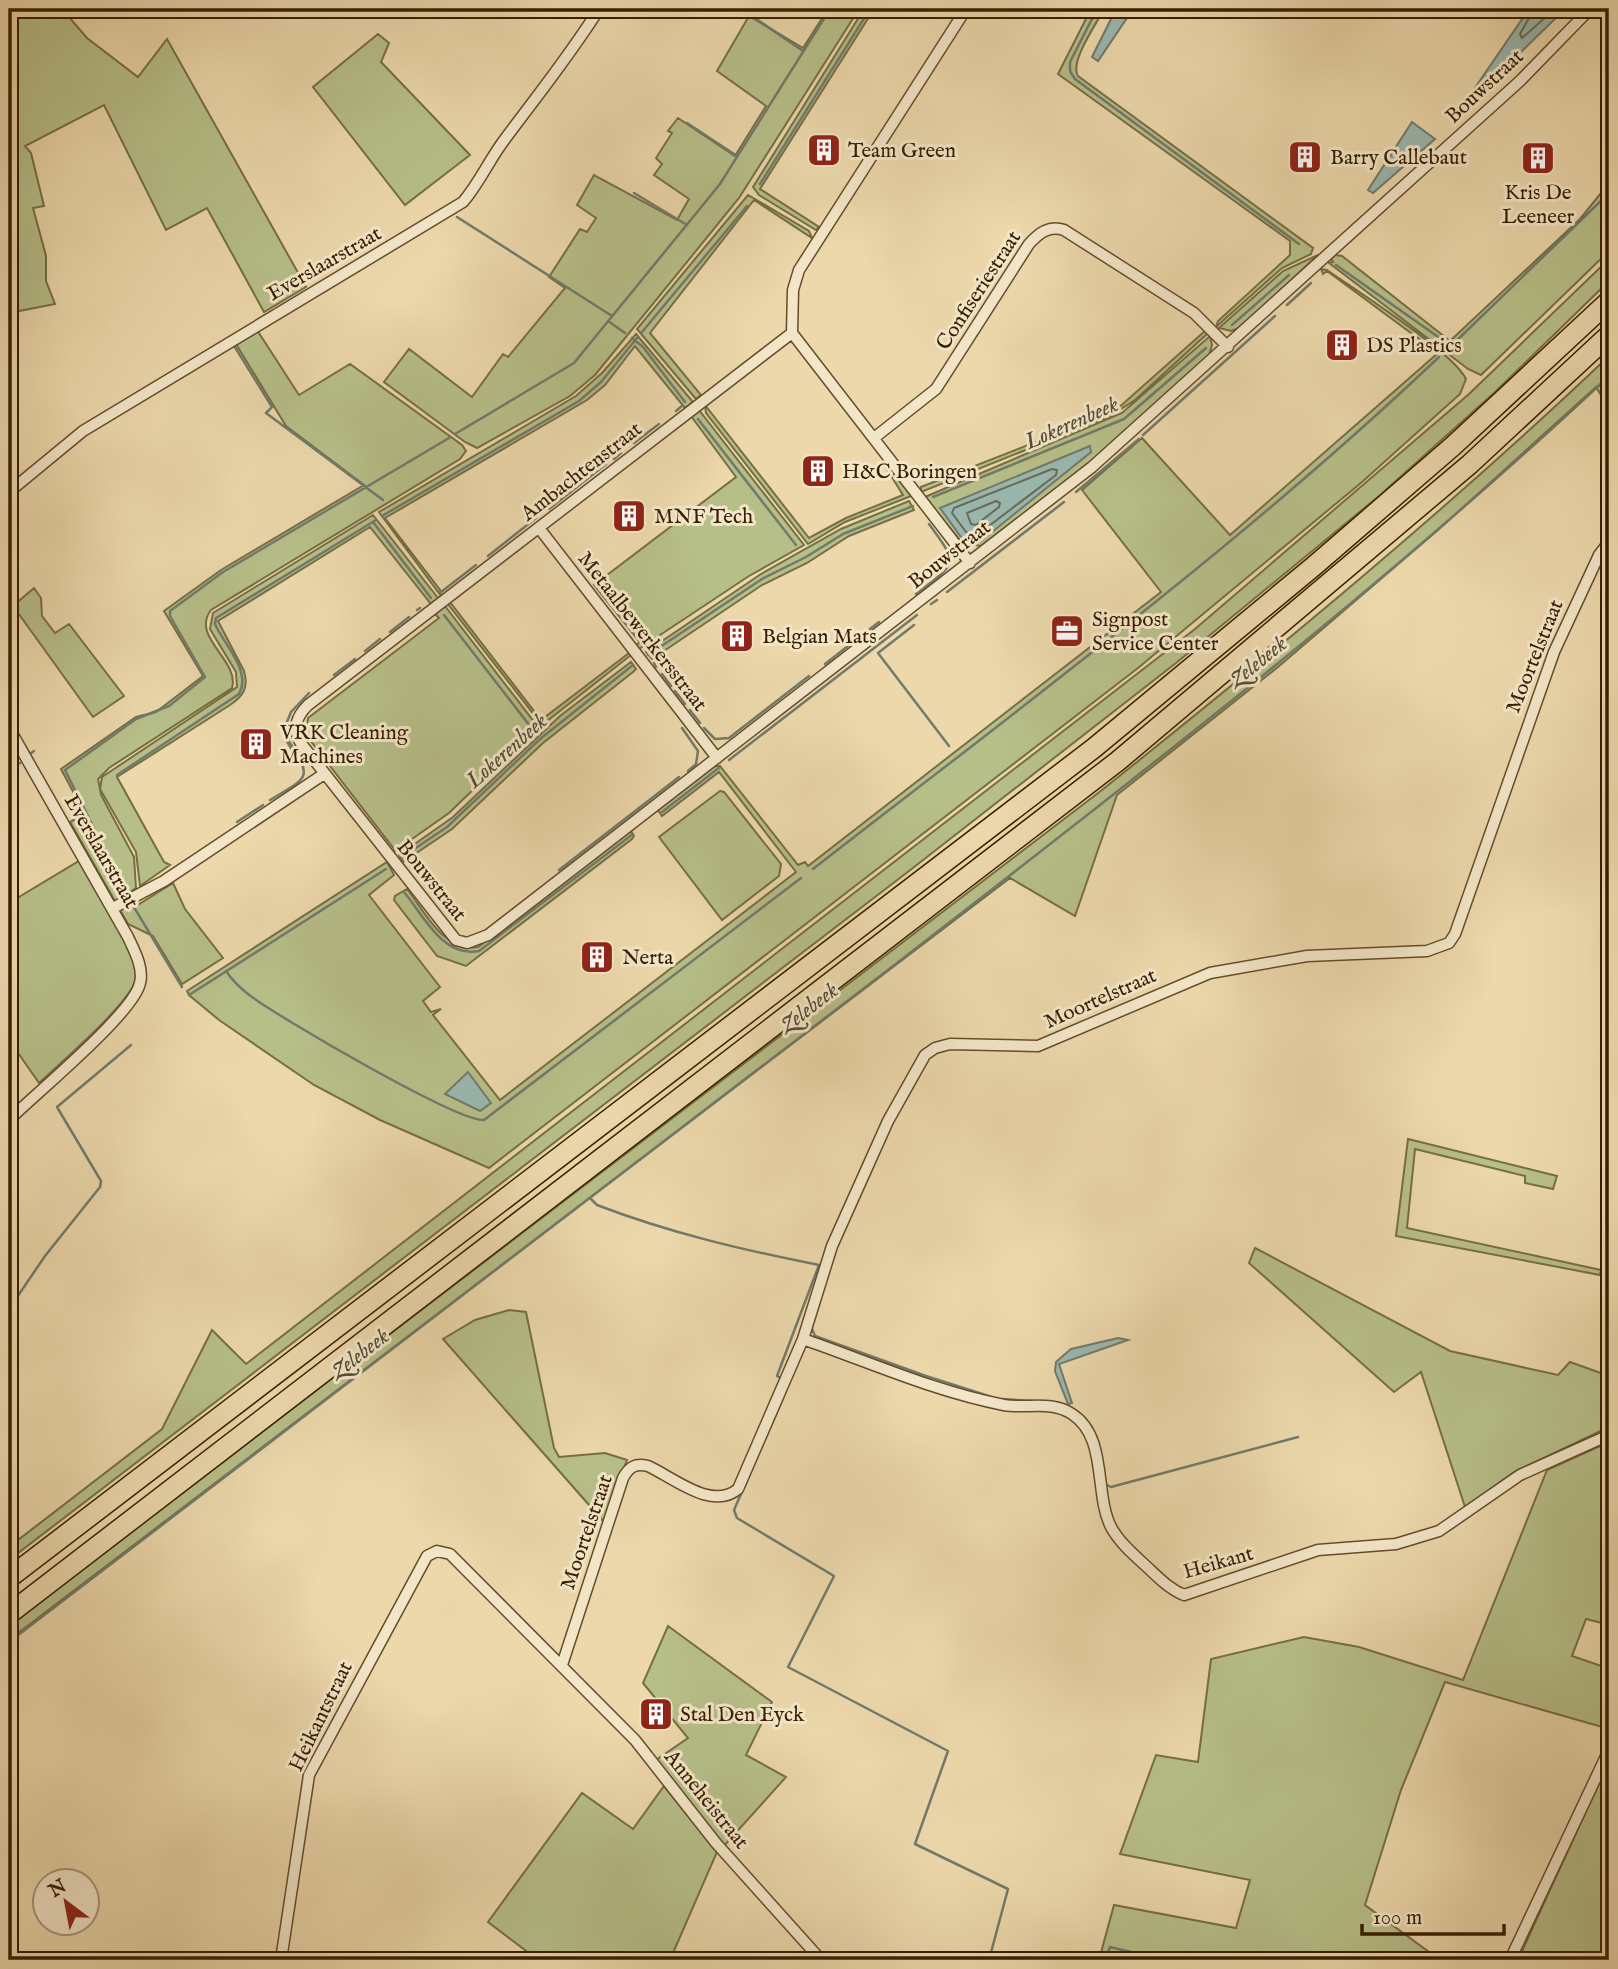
<svg xmlns="http://www.w3.org/2000/svg" width="1618" height="1969" viewBox="0 0 1618 1969" font-family="'IM FELL English',serif">
<rect width="100%" height="100%" fill="#ecd8ab"/>
<filter id="stains"><feTurbulence type="fractalNoise" baseFrequency=".00286" numOctaves="4"/><feColorMatrix values="0 0 0 0 .2 0 0 0 0 .09 0 0 0 0 .02 0 0 0 .5 -.17"/></filter>
<radialGradient id="worn" r=".72"><stop offset=".6" stop-color="#630" stop-opacity="0"/><stop offset="1" stop-color="#630" stop-opacity=".3"/></radialGradient>
<!-- green -->
<path fill="#b7bf89" stroke="#766e44" stroke-width="2" d="M 9,9 L 62,9 L 87,38 L 138,77 L 167,39 L 306,287 L 264,312 L 207,208 L 166,230 L 104,105 L 25,146 L 31,153 L 44,206 L 33,208 L 46,256 L 46,281 L 55,304 L 9,313 Z
M 828,9 L 859,9 L 739,198 L 595,375 L 570,396 L 477,448 L 465,442 L 384,382 L 409,349 L 472,397 L 503,354 L 508,357 L 565,288 L 549,277 L 580,229 L 587,232 L 596,218 L 577,205 L 594,175 L 677,220 L 689,199 L 654,175 L 662,164 L 656,158 L 672,133 L 668,131 L 678,118 L 735,156 L 766,106 L 717,71 L 749,16 L 803,48 Z
M 864,9 L 874,9 L 760,189 L 819,227 L 816,230 L 759,195 L 753,187 Z
M 1091,9 L 1104,9 C 1097,23 1069,62 1078,76 L 1313,248 L 1311,254 L 1282,268 L 1216,327 L 1218,321 L 1290,255 L 1290,241 L 1058,74 Z
M 378,34 L 389,43 L 381,62 L 470,155 L 405,205 L 313,87 Z
M 1609,183 L 1609,251 L 1481,375 L 1468,369 L 1329,263 L 1333,262 L 1331,259 L 1335,255 L 1342,256 L 1450,341 L 1580,219 Z
M 748,195 L 809,231 L 812,238 L 754,200 L 650,333 L 701,395 L 696,399 L 637,329 Z
M 1318,255 L 1241,327 L 1231,331 L 1219,328 L 1283,271 Z
M 1609,259 L 1609,281 L 1494,393 L 1379,496 L 1176,663 L 909,871 L 9,1560 L 9,1547 L 162,1429 L 212,1330 L 246,1364 L 1195,629 L 1469,394 Z
M 1321,269 L 1327,270 C 1357,291 1453,352 1466,379 L 1460,394 L 1362,482 L 1138,668 L 489,1168 L 380,1120 L 314,1085 L 219,1020 L 189,995 L 187,991 L 387,862 L 394,875 L 369,895 L 440,987 L 423,1001 L 431,1012 L 441,1009 L 433,1015 L 500,1100 L 796,872 L 719,772 L 662,816 L 658,810 L 715,766 L 720,766 L 798,865 L 805,862 L 808,866 L 1161,592 L 1082,490 L 1142,438 L 1230,535 L 1438,353 L 1327,271 L 1323,274 Z
M 257,330 L 299,395 L 350,364 L 462,445 L 466,451 L 460,459 L 211,610 C 190,637 240,660 232,688 L 109,768 L 98,779 L 101,795 L 134,857 L 136,888 L 129,893 L 136,906 L 173,883 L 185,909 L 223,958 L 182,984 L 153,936 L 128,924 L 70,822 L 85,814 L 61,769 L 136,717 L 156,712 L 203,676 L 164,611 L 221,570 L 364,485 L 286,426 L 236,344 Z
M 1206,330 L 1208,333 L 1135,400 L 1110,416 L 921,492 L 921,487 L 1115,411 Z
M 636,334 L 693,402 L 685,408 L 635,346 L 605,385 L 587,400 L 385,518 L 440,590 L 441,596 L 379,512 L 576,396 L 602,373 Z
M 1210,336 L 1212,345 L 1209,356 L 1096,458 L 981,546 L 962,543 L 925,497 L 1122,413 Z
M 1609,356 L 1609,408 L 1596,387 L 1438,530 L 1278,667 L 1117,795 L 1075,916 L 1010,878 L 9,1640 L 9,1625 L 1102,790 C 1276,651 1448,509 1609,356 Z
M 705,405 L 809,538 L 846,518 L 903,495 L 888,471 L 892,471 L 911,496 L 845,522 L 808,544 L 706,413 Z
M 699,410 L 804,545 L 749,576 L 639,649 L 636,645 L 640,642 L 594,585 L 736,477 L 691,416 Z
M 909,501 L 914,510 L 849,536 L 807,563 L 762,585 L 652,659 L 646,652 L 761,574 L 841,529 Z
M 373,515 L 438,598 L 431,604 L 370,527 L 218,621 L 244,671 C 249,688 243,696 230,705 L 117,777 L 164,862 L 170,865 L 140,886 L 136,852 L 100,789 L 102,777 L 237,687 L 236,672 L 210,629 L 213,613 Z
M 34,588 L 41,598 L 42,616 L 55,633 L 69,624 L 124,696 L 93,717 L 13,606 Z
M 450,602 L 541,720 L 629,653 L 631,655 L 542,725 L 448,604 Z
M 445,606 L 538,727 L 449,813 L 392,853 L 390,851 L 394,849 L 306,735 L 308,718 L 439,618 L 435,614 Z
M 631,662 L 636,669 L 633,672 L 543,743 L 452,829 L 403,862 L 399,855 L 402,853 L 453,817 L 560,716 Z
M 720,791 L 724,792 L 781,864 L 779,876 L 722,920 L 659,837 Z
M 631,831 L 634,836 L 632,839 L 466,966 L 437,956 L 394,900 L 395,896 L 407,889 C 425,912 444,953 478,947 Z
M 79,861 C 93,886 142,953 135,981 C 129,1004 59,1064 39,1083 L 9,1040 L 9,903 Z
M 1408,1139 L 1557,1176 L 1553,1189 L 1525,1183 L 1525,1176 L 1415,1149 L 1407,1228 L 1601,1270 L 1600,1275 L 1396,1236 Z
M 1255,1248 L 1450,1351 L 1558,1375 L 1570,1362 L 1609,1376 L 1609,1427 L 1514,1472 L 1465,1507 L 1421,1372 L 1394,1392 L 1249,1263 Z
M 509,1310 L 526,1312 L 554,1448 L 559,1457 L 605,1453 L 627,1460 L 604,1522 L 443,1339 L 475,1320 Z
M 1609,1442 L 1609,1598 L 1602,1623 L 1586,1619 L 1572,1656 L 1604,1667 L 1609,1654 L 1609,1729 L 1445,1682 L 1401,1790 L 1365,1905 L 1440,1960 L 1099,1960 L 1114,1905 L 1236,1928 L 1250,1880 L 1120,1854 L 1156,1755 L 1198,1762 L 1211,1659 L 1304,1637 L 1359,1647 L 1463,1680 L 1547,1470 Z
M 668,1626 L 772,1702 L 746,1755 L 786,1777 L 724,1846 L 656,1760 L 688,1738 L 643,1683 Z
M 1609,1761 L 1609,1960 L 1518,1960 Z
M 664,1786 L 717,1852 L 670,1960 L 538,1960 L 488,1922 L 582,1793 L 633,1829 Z"/>
<!-- water -->
<path fill="#9ab8b0" stroke="#727a6a" stroke-width="2" d="M 1116,9 L 1133,9 L 1098,61 L 1092,57 Z
M 1529,9 L 1565,9 L 1472,100 L 1468,98 Z
M 1412,122 L 1435,139 L 1373,193 L 1368,190 Z
M 1090,446 L 1091,452 L 981,541 L 971,543 L 961,537 L 940,508 Z
M 468,1072 L 491,1103 L 480,1111 L 445,1094 Z
M 1118,1338 L 1128,1340 L 1059,1364 L 1072,1403 L 1068,1404 L 1055,1371 L 1056,1362 L 1071,1349 Z"/>
<g fill="none" stroke-linecap="round" stroke-linejoin="round">
<!-- shore -->
<path stroke="#686b58" stroke-width="2" d="M 1534,9 L 1520,34 L 1522,38 L 1555,9
M 1052,469 L 1057,470 L 1056,475 L 977,535 L 966,532 L 952,513 L 954,508 Z
M 996,501 L 1000,503 L 999,507 L 976,525 L 971,524 L 967,513 Z"/>
<!-- stream -->
<path stroke="#727a6a" stroke-width="2.5" d="M 1097,9 L 1070,62 L 1070,71 L 1075,79 L 1299,244
M 752,16 L 803,51
M 687,123 L 737,156
M 760,184 L 870,9
M 634,193 L 687,225
M 457,217 L 612,316
M 1336,265 L 1451,346 L 1609,193
M 1287,305 L 1311,283
M 608,321 L 625,333
M 1232,325 L 1289,275
M 642,332 L 747,206
M 632,338 L 643,347 L 685,402
M 233,344 L 272,407 L 266,413 L 383,500
M 676,411 L 682,406
M 698,419 L 796,545
M 455,434 L 574,363 L 720,184 L 830,9
M 1143,435 L 1275,316
M 634,443 L 659,424
M 614,459 L 621,453
M 1076,492 L 1139,439
M 933,497 L 1124,419 L 1206,348
M 549,509 L 606,464
M 382,516 L 579,401 L 601,382 L 637,338
M 373,522 L 431,598
M 488,556 L 536,518
M 441,592 L 476,565
M 947,592 L 1064,502
M 916,594 C 956,563 960,566 929,524
M 931,604 L 937,600
M 417,610 L 420,608
M 444,615 L 530,726
M 914,625 L 878,653 L 949,746
M 870,629 L 879,622
M 390,632 L 409,617
M 365,651 L 380,639
M 648,655 L 762,579 L 806,557 L 843,534 L 913,506
M 654,663 L 656,667
M 825,664 L 862,635
M 662,674 L 671,686
M 334,675 L 355,659
M 675,691 L 685,704
M 690,710 L 700,723
M 287,722 L 291,712 L 309,693
M 682,728 L 698,751 L 696,764 L 688,771
M 704,728 L 715,739 L 729,738 L 809,676
M 286,740 L 300,762
M 30,754 L 34,751
M 729,760 L 917,615
M 9,770 L 20,763
M 117,775 L 239,694 C 252,671 224,645 215,624 L 216,618 L 376,520
M 270,800 C 308,777 314,779 288,740
M 662,812 L 720,767
M 237,822 L 263,805
M 401,858 L 447,827 L 540,739 L 633,665
M 813,869 C 1025,704 1243,543 1439,357
M 559,870 L 679,777
M 124,889 L 65,770 L 136,719 L 169,706 L 205,677 L 170,616 L 170,611 L 223,572 L 449,438
M 404,892 C 424,916 443,958 479,951 L 633,834
M 132,904 L 182,987
M 226,971 C 232,980 239,987 248,994 C 276,1016 458,1122 484,1120 L 801,878
M 189,995 L 386,869
M 591,1199 L 597,1205 C 670,1233 743,1250 819,1265 L 777,1376 L 783,1379
M 9,1309 L 45,1256 L 100,1187 L 101,1181 L 57,1107 L 131,1045
M 812,1329 L 815,1336 L 926,1376 L 995,1398
M 783,1398 L 734,1510 L 737,1518 L 834,1576 L 788,1667 L 948,1751 L 915,1844 L 1008,1889 L 989,1960
M 1002,1399 L 1033,1401
M 1105,1484 L 1111,1487 L 1298,1437
M 9,1642 C 304,1415 602,1190 897,963 C 1141,774 1384,587 1609,376
M 1105,1960 L 1110,1947 L 1165,1960"/>
<!-- street casing -->
<g stroke="#644c2b" stroke-width="13">
<path id="street" d="M 792,333 L 308,705 C 296,717 293,727 300,742 L 456,940 L 467,943 L 488,935 L 1092,467 L 1520,81 L 1590,9
M 792,333 L 793,290 L 799,270 L 966,9
M 792,333 L 970,563
M 874,438 L 936,389 L 1029,244 C 1039,233 1049,225 1064,230 L 1194,313 L 1228,347
M 9,492 L 83,431 L 463,202 C 480,182 489,160 505,139 C 537,96 570,55 599,9
M 539,528 L 717,758
M 9,728 L 128,937 C 134,950 144,968 140,983 C 134,1013 35,1094 9,1120
M 113,908 L 164,881 L 324,774
M 803,1339 C 869,1362 936,1392 1004,1405 C 1026,1409 1052,1400 1072,1414 C 1108,1437 1094,1494 1111,1527 C 1119,1542 1133,1554 1146,1566 C 1158,1577 1169,1589 1184,1595 L 1318,1550 L 1396,1544 L 1439,1531 L 1520,1475 L 1609,1435
M 562,1665 L 623,1478 C 629,1467 635,1463 648,1466 C 674,1478 712,1511 738,1489 L 803,1339 L 832,1246 L 888,1121 L 925,1055 L 935,1048 L 950,1044 L 1038,1046 L 1210,973 L 1307,956 L 1427,951 L 1449,943 L 1455,934 L 1554,652 L 1599,555 L 1609,542
M 281,1960 L 309,1775 L 427,1556 L 437,1551 L 450,1554 L 635,1740 L 716,1843 L 821,1960
M 1510,1960 L 1609,1750"/>
</g>
<!-- highway casing -->
<g stroke="#361e00" stroke-width="22">
<path id="highway" d="M 9,1578 L 1094,748 L 1314,566 L 1453,446 L 1609,301
M 9,1614 L 1118,761 L 1470,464 L 1609,335"/>
</g>
<!-- street -->
<use href="#street" stroke="#f3e6c8" stroke-width="10"/>
<!-- highway -->
<use href="#highway" stroke="#ecd8ab" stroke-width="19"/>
</g>
<!-- icons -->
<defs>
<g id="building-square" transform="scale(1.75)"><rect x="-9" y="-9" width="18" height="18" rx="4" fill="#8f2418" stroke="#f3e6c8"/><path d="M-4-6H4V6H1V3H-1V6H-4ZM-2.5-4.3h1.7v1.8h-1.7ZM.8-4.3h1.7v1.8H.8ZM-2.5-1h1.7V.8h-1.7ZM.8-1h1.7V.8H.8Z" fill="#fff"/></g>
<g id="office-square" transform="scale(1.75)"><rect x="-9" y="-9" width="18" height="18" rx="4" fill="#8f2418" stroke="#f3e6c8"/><path d="M-6-3h4V-5.5h4V-3h4V5H-6ZM-1-4.5V-3h2v-1.5ZM-6 0V1H6V0Z" fill="#fff"/></g>
</defs>
<g fill-rule="evenodd">
<use href="#building-square" x="824" y="150"/>
<use href="#building-square" x="1305" y="157"/>
<use href="#building-square" x="1538" y="158"/>
<use href="#building-square" x="1342" y="345"/>
<use href="#building-square" x="818" y="471"/>
<use href="#building-square" x="629" y="516"/>
<use href="#office-square" x="1067" y="631"/>
<use href="#building-square" x="737" y="636"/>
<use href="#building-square" x="256" y="744"/>
<use href="#building-square" x="597" y="957"/>
<use href="#building-square" x="656" y="1714"/>
</g>
<g text-anchor="middle" stroke-width="6" stroke-linejoin="round" paint-order="stroke">
<!-- street labels -->
<g font-size="21" fill="#361e00" stroke="#f3e6c8">
<text transform="translate(1484 86) rotate(-43)" y="7">Bouwstraat</text>
<text transform="translate(324 263) rotate(-30)" y="7">Everslaarstraat</text>
<text transform="translate(978 290) rotate(-57)" y="7">Confiseriestraat</text>
<text transform="translate(581 471) rotate(-38)" y="7">Ambachtenstraat</text>
<text transform="translate(949 554) rotate(-38)" y="7">Bouwstraat</text>
<text transform="translate(643 631) rotate(52)" y="7">Metaalbewerkersstraat</text>
<text transform="translate(1534 656) rotate(-68)" y="7">Moortelstraat</text>
<text transform="translate(102 851) rotate(60)" y="7">Everslaarstraat</text>
<text transform="translate(432 880) rotate(51)" y="7">Bouwstraat</text>
<text transform="translate(1100 998) rotate(-24)" y="7">Moortelstraat</text>
<text transform="translate(586 1532) rotate(-71)" y="7">Moortelstraat</text>
<text transform="translate(1218 1562) rotate(-16)" y="7">Heikant</text>
<text transform="translate(320 1716) rotate(-64)" y="7">Heikantstraat</text>
<text transform="translate(707 1799) rotate(51)" y="7">Anneheistraat</text>
</g>
<!-- poi labels -->
<g font-size="21" fill="#361e00" stroke="#f3e6c8" text-anchor="start">
<text x="848" y="157">Team Green</text>
<text x="1330" y="164">Barry Callebaut</text>
<text x="1538" y="199" text-anchor="middle">Kris De<tspan x="1538" dy="24">Leeneer</tspan></text>
<text x="1366" y="352">DS Plastics</text>
<text x="842" y="478">H&amp;C Boringen</text>
<text x="654" y="523">MNF Tech</text>
<text x="1092" y="626">Signpost<tspan x="1092" dy="24">Service Center</tspan></text>
<text x="762" y="643">Belgian Mats</text>
<text x="280" y="739">VRK Cleaning<tspan x="280" dy="24">Machines</tspan></text>
<text x="622" y="964">Nerta</text>
<text x="680" y="1721">Stal Den Eyck</text>
</g>
<!-- water labels -->
<g font-size="23" font-style="italic" fill="#544c35" stroke="#f3e6c8">
<text transform="translate(1071 422) rotate(-24)" y="8">Lokerenbeek</text>
<text transform="translate(1257 661) rotate(-39)" y="8">Zelebeek</text>
<text transform="translate(506 750) rotate(-42)" y="8">Lokerenbeek</text>
<text transform="translate(808 1007) rotate(-38)" y="8">Zelebeek</text>
<text transform="translate(359 1353) rotate(-38)" y="8">Zelebeek</text>
</g>
</g>
<!-- margin -->
<rect width="1618" height="1969" fill="none" stroke="#ecd8ab" stroke-width="35"/>
<rect x="10" y="10" width="1597" height="1948" fill="none" stroke="#361e00" stroke-width="3.5"/>
<rect x="18" y="18" width="1583" height="1934" fill="none" stroke="#361e00" stroke-width="2"/>
<!-- north arrow -->
<g transform="translate(66 1902) rotate(328)"><circle r="33" fill="#f3e6c8" stroke="#a79678" stroke-width="2"/>
<path d="M0-5L12 26L0 18L-12 26Z" fill="#8f2418"/>
<text y="-10" font-size="19" font-weight="bold" text-anchor="middle" fill="#361e00">N</text>
</g>
<!-- scale -->
<path d="M1362 1924v10h142v-10" fill="none" stroke="#361e00" stroke-width="3.5"/>
<text x="1373" y="1924" font-size="21" fill="#361e00" stroke="#f3e6c8" stroke-width="5" paint-order="stroke">100 m</text>
<rect width="100%" height="100%" filter="url(#stains)"/>
<rect width="100%" height="100%" fill="url(#worn)"/>
</svg>
